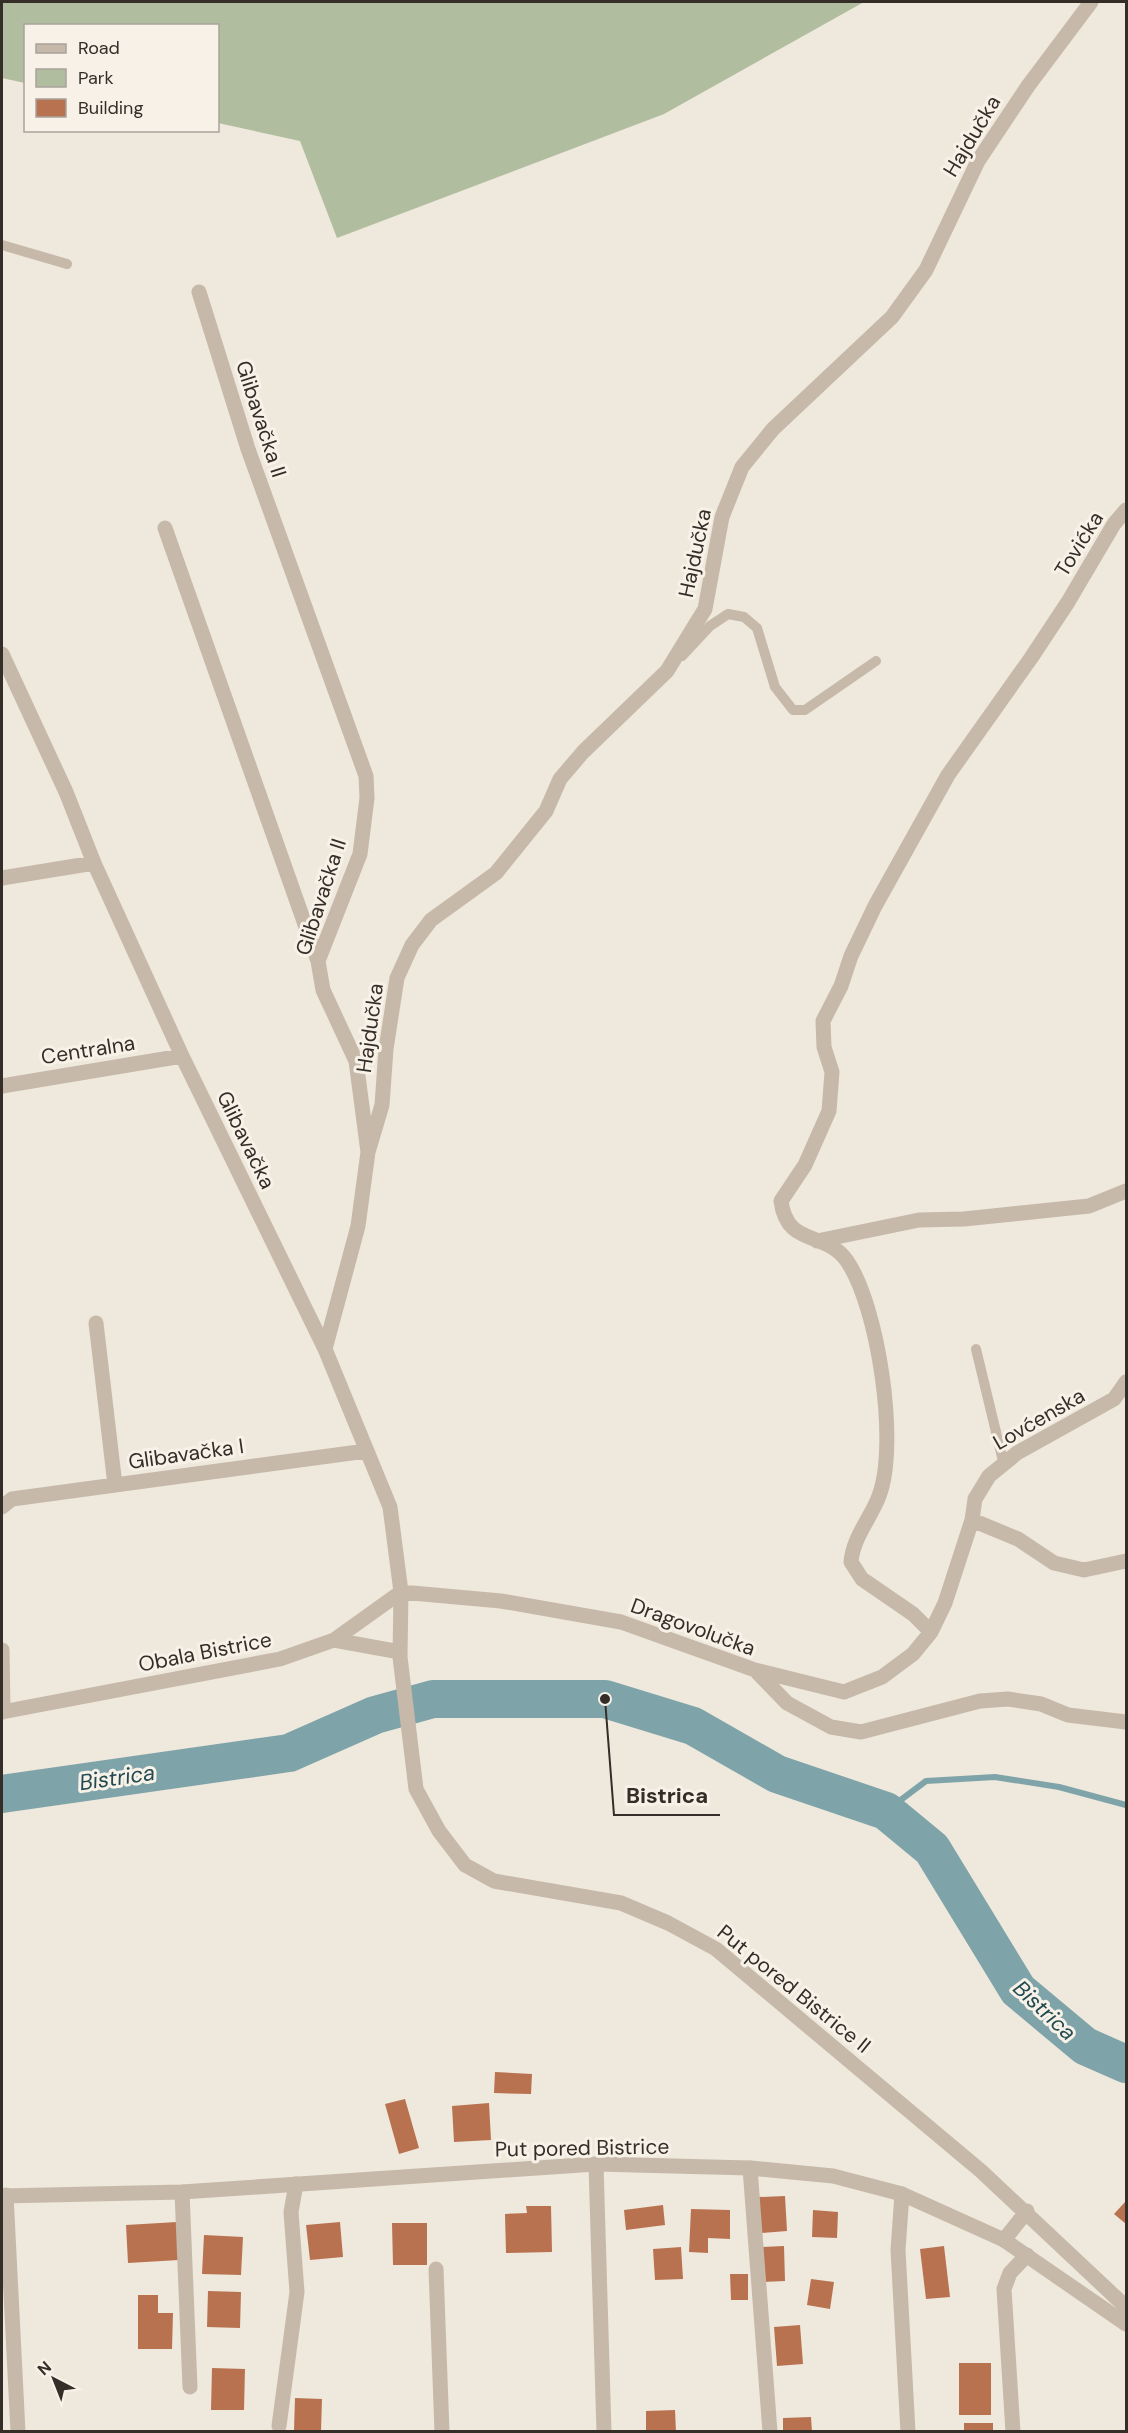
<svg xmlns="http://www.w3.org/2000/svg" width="1128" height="2433" viewBox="0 0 1128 2433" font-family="'DM Sans',sans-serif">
<rect width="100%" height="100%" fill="#efe8dc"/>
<!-- green -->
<path fill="#b0bd9e" d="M 2,2 L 864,2 L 664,114 L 337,238 L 300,141 L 218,123 L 218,26 L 26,26 L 25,83 L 2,78 Z"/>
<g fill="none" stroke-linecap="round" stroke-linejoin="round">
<!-- stream -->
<path stroke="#7ea4a9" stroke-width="6" d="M 886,1811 L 926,1781 L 995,1777 L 1059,1787 L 1126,1805"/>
<!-- river -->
<path stroke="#7ea4a9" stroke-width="38" d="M 2,1794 L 289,1753 L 375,1715 L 433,1699 L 605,1699 L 693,1726 L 777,1774 L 886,1811 L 932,1849 L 1018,1990 L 1085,2046 L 1126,2064"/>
</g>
<!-- building -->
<path fill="#b97250" d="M 495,2072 L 532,2074 L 531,2094 L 494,2093 Z
M 405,2099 L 419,2148 L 399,2154 L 385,2104 Z
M 489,2103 L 491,2140 L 454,2142 L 452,2106 Z
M 785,2196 L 787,2231 L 761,2233 L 759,2197 Z
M 1125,2202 L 1126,2203 L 1126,2224 L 1114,2214 Z
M 663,2205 L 665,2225 L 626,2230 L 624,2210 Z
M 526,2206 L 551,2206 L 552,2252 L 506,2253 L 505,2214 L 527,2213 Z
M 691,2209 L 730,2210 L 730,2239 L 708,2238 L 708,2253 L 689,2252 Z
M 813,2210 L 838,2212 L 837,2238 L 812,2237 Z
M 177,2222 L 179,2260 L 128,2263 L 126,2225 Z
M 340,2222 L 343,2257 L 310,2260 L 306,2225 Z
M 392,2223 L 427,2223 L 427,2265 L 393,2265 Z
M 204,2235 L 243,2237 L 241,2275 L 202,2274 Z
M 784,2246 L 785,2281 L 761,2282 L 760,2247 Z
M 944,2246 L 950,2297 L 926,2299 L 920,2249 Z
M 681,2247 L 683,2279 L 655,2280 L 653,2249 Z
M 730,2274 L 748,2274 L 748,2300 L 731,2300 Z
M 811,2279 L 834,2282 L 830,2309 L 807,2305 Z
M 208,2291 L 241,2292 L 240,2328 L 207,2327 Z
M 138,2295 L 158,2295 L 158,2313 L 173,2313 L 172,2349 L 138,2349 Z
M 800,2325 L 803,2364 L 777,2366 L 774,2327 Z
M 959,2363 L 991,2363 L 991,2415 L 959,2415 Z
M 212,2368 L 245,2369 L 244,2410 L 211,2410 Z
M 295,2398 L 322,2399 L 321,2431 L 294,2430 Z
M 675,2410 L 676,2432 L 646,2432 L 646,2411 Z
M 811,2417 L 812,2432 L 783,2432 L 783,2418 Z
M 964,2423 L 993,2423 L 993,2432 L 964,2432 Z"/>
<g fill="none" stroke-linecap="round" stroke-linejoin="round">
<!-- service -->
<path stroke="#c6b9a9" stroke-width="10" d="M 2,245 L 67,264
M 682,656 L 710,626 L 728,614 L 744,617 L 757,628 L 775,687 L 793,710 L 805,710 L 876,661
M 976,1349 L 1003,1461"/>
<!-- minor -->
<path stroke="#c6b9a9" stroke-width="15" d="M 199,292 L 248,449 L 366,776 L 367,798 L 360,854 L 318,961 L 323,990 L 356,1061 L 368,1152 L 358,1226 L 325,1349
M 165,528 L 318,961
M 2,654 L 66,792 L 94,863 L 182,1056 L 325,1349 L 390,1507 L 401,1592 L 400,1657 L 416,1789 L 439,1831 L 465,1865 L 494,1881 L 621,1903 L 668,1923 L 716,1949 L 981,2171 L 1126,2307
M 2,878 L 94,863
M 2,1086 L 182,1056
M 368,1152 L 382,1105 L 386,1049 L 397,978 L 412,945 L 431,920 L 496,873 L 546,811 L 560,779 L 583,752 L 667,671 L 705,609 L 722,517 L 742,467 L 773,429 L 892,317 L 926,270 L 978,161 L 1028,86 L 1091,2
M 817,1241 L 919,1220 L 964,1219 L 1089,1206 L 1126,1191
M 96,1323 L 115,1485
M 2,1507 L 12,1499 L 366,1451
M 972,1520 L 1018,1539 L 1054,1563 L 1084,1570 L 1126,1561
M 401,1592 L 501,1601 L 621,1622 L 755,1670 L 787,1703 L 831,1727 L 861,1732 L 980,1701 L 1008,1699 L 1041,1704 L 1068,1715 L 1126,1722
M 931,1632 L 913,1614 L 862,1579 L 851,1562 C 853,1537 871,1518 879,1496 C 899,1444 878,1306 847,1261 C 826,1230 787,1248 781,1201 L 805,1165 L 829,1111 L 832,1072 L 824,1047 L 823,1021 L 841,986 L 851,956 L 875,906 L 948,775 L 1031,658 L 1068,602 L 1114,524 L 1126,510
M 334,1640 L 400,1652
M 2,1650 L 3,1712
M 755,1670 L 844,1692 L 882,1677 L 913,1654 L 931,1632 L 945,1603 L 972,1520 L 975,1499 L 989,1476 L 1017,1453 L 1114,1399 L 1126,1382
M 2,1712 L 280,1659 L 334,1640 L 401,1592
M 596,2164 L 604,2432
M 750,2168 L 770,2432
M 182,2192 L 190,2387
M 902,2194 L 898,2250 L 908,2432
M 6,2195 L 18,2432
M 1004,2240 L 1027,2211
M 436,2269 L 442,2432
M 279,2426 L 297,2292 L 291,2212 L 296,2184
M 1013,2432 L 1004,2289 L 1010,2273 L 1027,2255"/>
<!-- tertiary -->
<path stroke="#c6b9a9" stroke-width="15" d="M 2,2196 L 182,2192 L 596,2164 L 750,2168 L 833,2176 L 902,2194 L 1004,2240 L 1126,2324"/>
</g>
<g text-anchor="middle" stroke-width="6" stroke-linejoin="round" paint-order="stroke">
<!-- street labels -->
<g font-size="21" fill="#342d28" stroke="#f7f1e8">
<text transform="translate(972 136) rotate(-59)" y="7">Hajdučka</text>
<text transform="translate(261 419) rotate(72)" y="7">Glibavačka II</text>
<text transform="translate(1079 544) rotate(-58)" y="7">Tovićka</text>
<text transform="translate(695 553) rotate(-78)" y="7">Hajdučka</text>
<text transform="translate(321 897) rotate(-72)" y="7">Glibavačka II</text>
<text transform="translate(370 1028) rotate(-82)" y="7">Hajdučka</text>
<text transform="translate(88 1050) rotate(-9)" y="7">Centralna</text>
<text transform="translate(246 1140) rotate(64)" y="7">Glibavačka</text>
<text transform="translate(1039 1419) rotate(-30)" y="7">Lovćenska</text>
<text transform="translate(186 1454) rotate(-8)" y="7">Glibavačka I</text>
<text transform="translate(693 1627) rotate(20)" y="7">Dragovolučka</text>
<text transform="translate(205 1652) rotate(-11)" y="7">Obala Bistrice</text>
<text transform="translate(794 1989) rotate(39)" y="7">Put pored Bistrice II</text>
<text transform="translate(582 2148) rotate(-1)" y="7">Put pored Bistrice</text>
</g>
<!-- water labels -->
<g font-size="22" font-style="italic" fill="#224a51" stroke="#f7f1e8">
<text transform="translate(117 1777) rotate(-8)" y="8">Bistrica</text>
<text transform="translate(1045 2010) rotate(43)" y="8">Bistrica</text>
</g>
</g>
<!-- callouts -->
<path fill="none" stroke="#342d28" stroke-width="2" d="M605 1699L614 1815H720"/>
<circle fill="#342d28" stroke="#f7f1e8" stroke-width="2" cx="605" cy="1699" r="6"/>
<g font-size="22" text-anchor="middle" font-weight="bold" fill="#342d28" stroke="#f7f1e8" stroke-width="6" stroke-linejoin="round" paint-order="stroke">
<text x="667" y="1803">Bistrica</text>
</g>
<!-- border -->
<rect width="1128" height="2433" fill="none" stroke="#342d28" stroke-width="6"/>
<!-- legend -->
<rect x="24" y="24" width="195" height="108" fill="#f7f1e8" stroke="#a9a39b" stroke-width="1.5"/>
<rect x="36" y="44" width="30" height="9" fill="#c6b9a9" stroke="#a9a39b" stroke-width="1.5"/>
<text x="78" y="54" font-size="18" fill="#342d28">Road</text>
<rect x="36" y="69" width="30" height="18" fill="#b0bd9e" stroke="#a9a39b" stroke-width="1.5"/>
<text x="78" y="84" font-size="18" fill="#342d28">Park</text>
<rect x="36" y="99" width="30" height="18" fill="#b97250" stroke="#a9a39b" stroke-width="1.5"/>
<text x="78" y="114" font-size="18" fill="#342d28">Building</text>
<!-- north arrow -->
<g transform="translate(54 2379) rotate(318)" stroke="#f7f1e8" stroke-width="4.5" paint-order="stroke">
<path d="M0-4.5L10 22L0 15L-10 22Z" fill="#342d28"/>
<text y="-9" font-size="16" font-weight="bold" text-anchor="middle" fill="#342d28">N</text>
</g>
</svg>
